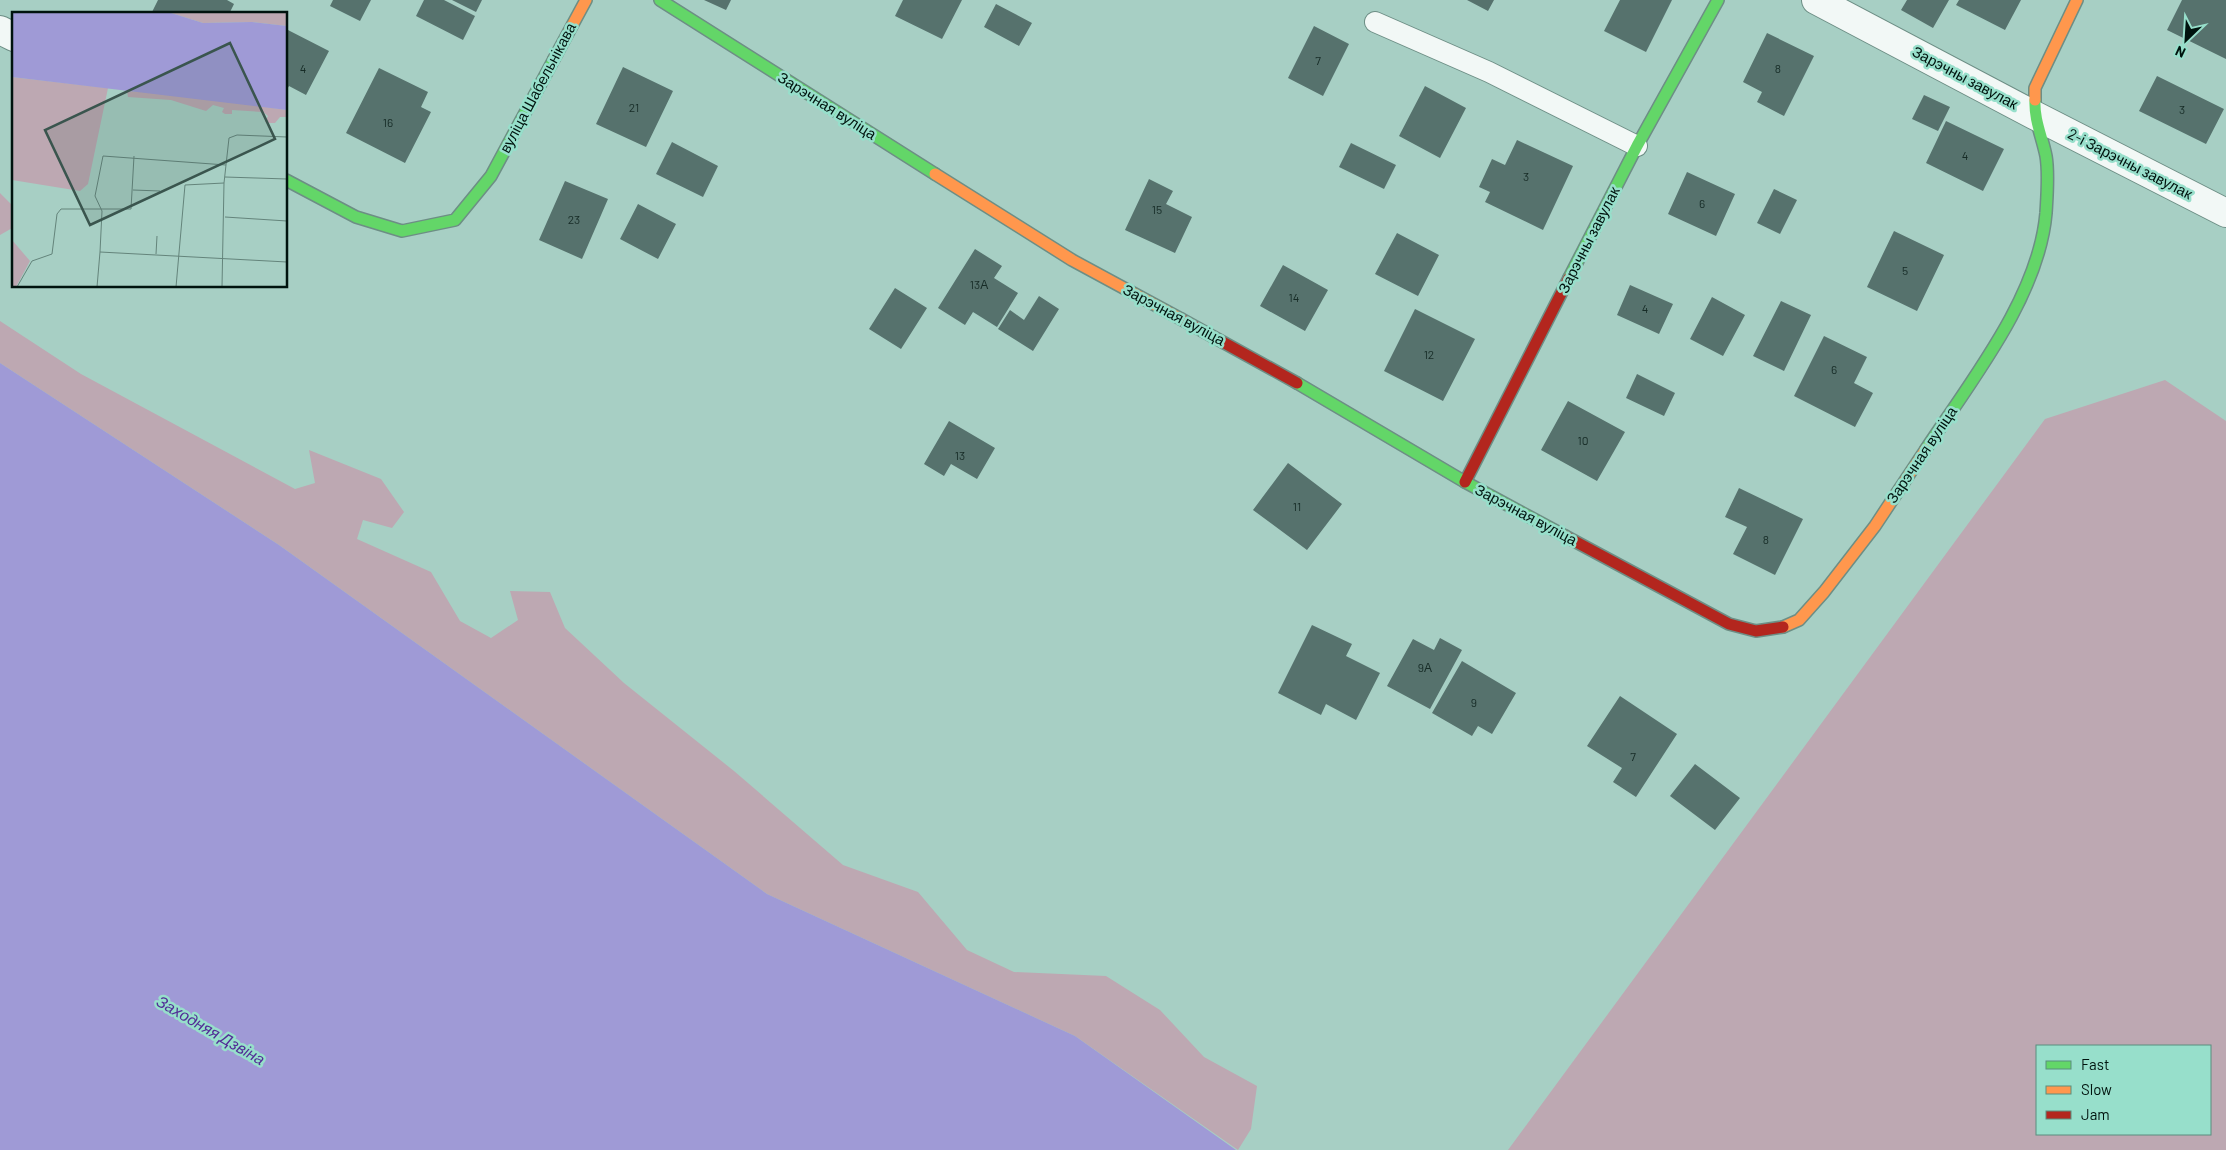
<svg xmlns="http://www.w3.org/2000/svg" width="2226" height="1150" viewBox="0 0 2226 1150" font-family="Barlow,sans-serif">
<rect width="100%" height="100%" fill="#a7cfc4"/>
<!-- green -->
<path fill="#bda8b2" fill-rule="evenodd" d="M 0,193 L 14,207 L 14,227 L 0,235 Z
M 0,321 L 81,374 L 295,489 L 315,483 L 309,450 L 381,479 L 404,512 L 392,528 L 363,520 L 357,539 L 431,572 L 460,621 L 491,638 L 518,620 L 510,591 L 550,592 L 565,628 L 624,683 L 734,771 L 843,865 L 918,892 L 967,950 L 1014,972 L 1106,976 L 1160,1010 L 1204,1057 L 1257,1086 L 1251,1129 L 1238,1150 L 1075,1036 L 767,894 L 279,545 L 0,363 Z
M 2165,380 L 2226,421 L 2226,1150 L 1508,1150 L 2045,419 ZM 2210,1046 L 2210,1134 L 2037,1134 L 2037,1046 Z"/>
<!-- water -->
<path fill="#9f9ad6" d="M 0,363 L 279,545 L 767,894 L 1075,1036 L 1236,1150 L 0,1150 Z"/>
<!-- building -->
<path fill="#56726d" d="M 158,0 L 227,0 L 234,4 L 229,14 L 151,14 Z
M 333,0 L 371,0 L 360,21 L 330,6 Z
M 424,0 L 444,0 L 475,16 L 463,40 L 416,16 Z
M 452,0 L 482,0 L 476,12 Z
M 704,0 L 731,0 L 726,10 Z
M 903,0 L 962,0 L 942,39 L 895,16 Z
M 1467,0 L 1494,0 L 1488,11 Z
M 1620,0 L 1672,0 L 1646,52 L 1604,31 Z
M 1907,0 L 1949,0 L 1933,28 L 1901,10 Z
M 1959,0 L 2021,0 L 2005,30 L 1956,5 Z
M 2182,0 L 2226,0 L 2226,59 L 2167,30 Z
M 996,4 L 1032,23 L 1019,46 L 984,27 Z
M 1314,26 L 1349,44 L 1323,96 L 1288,78 Z
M 286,29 L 329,51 L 306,95 L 289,86 L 286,91 Z
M 1767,33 L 1814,56 L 1784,116 L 1757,102 L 1762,92 L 1743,82 Z
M 623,67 L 673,91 L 646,147 L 596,124 Z
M 379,68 L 428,92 L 421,107 L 431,112 L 405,163 L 346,133 Z
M 2157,76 L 2224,109 L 2206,144 L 2139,111 Z
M 1425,86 L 1466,108 L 1440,158 L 1399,136 Z
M 1924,95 L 1950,107 L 1938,131 L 1912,119 Z
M 1946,121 L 2004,149 L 1983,191 L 1926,163 Z
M 1517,140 L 1573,166 L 1543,230 L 1485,202 L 1490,192 L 1479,187 L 1492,159 L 1505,165 Z
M 672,142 L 718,166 L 703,197 L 656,174 Z
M 1351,143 L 1396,165 L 1384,189 L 1339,167 Z
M 1687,172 L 1735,194 L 1716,236 L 1668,214 Z
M 1149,179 L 1173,191 L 1166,204 L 1192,217 L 1175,253 L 1125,230 Z
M 565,181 L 608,199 L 582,259 L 539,240 Z
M 1774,189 L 1797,200 L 1780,234 L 1757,223 Z
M 638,204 L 676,224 L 658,259 L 620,239 Z
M 1894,231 L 1944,255 L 1917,311 L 1867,287 Z
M 1397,233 L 1439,255 L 1418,296 L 1375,274 Z
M 975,249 L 1002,266 L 994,278 L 1018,293 L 997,327 L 973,312 L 965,325 L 938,308 Z
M 1283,265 L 1328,290 L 1305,331 L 1260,306 Z
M 1630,285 L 1673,304 L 1659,334 L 1617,315 Z
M 895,288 L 927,308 L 901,349 L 869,329 Z
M 1039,296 L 1059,309 L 1033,351 L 998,329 L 1010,310 L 1024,320 Z
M 1712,297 L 1745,315 L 1723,356 L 1690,339 Z
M 1781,301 L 1811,315 L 1784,371 L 1753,356 Z
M 1415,309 L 1475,339 L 1443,401 L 1384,371 Z
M 1824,336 L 1867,357 L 1854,383 L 1873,393 L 1855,427 L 1794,396 Z
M 1637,374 L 1675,393 L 1664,416 L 1626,398 Z
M 1568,401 L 1625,432 L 1597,481 L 1541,450 Z
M 949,421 L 995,448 L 977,479 L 951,464 L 944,476 L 924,464 Z
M 1288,463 L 1342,504 L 1307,550 L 1253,510 Z
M 1739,488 L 1803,519 L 1775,575 L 1733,554 L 1747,527 L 1725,517 Z
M 1312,625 L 1352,644 L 1346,656 L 1380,673 L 1356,720 L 1326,704 L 1321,715 L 1278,693 Z
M 1440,638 L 1462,650 L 1430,709 L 1387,686 L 1413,639 L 1434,650 Z
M 1462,661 L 1516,693 L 1492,734 L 1478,726 L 1472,736 L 1432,713 Z
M 1620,696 L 1677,734 L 1636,797 L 1613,782 L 1622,768 L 1587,746 Z
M 1695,764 L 1740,798 L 1715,830 L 1670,796 Z"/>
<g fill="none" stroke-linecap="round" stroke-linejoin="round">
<!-- lane casing -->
<g stroke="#6d8e85" stroke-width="22">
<path id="lane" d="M 1375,22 L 1489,72 L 1637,146"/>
</g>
<!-- street casing -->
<g stroke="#6d8e85" stroke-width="30">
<path id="street" d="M 1816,0 L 2034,115 L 2226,213
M 0,30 L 14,37"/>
</g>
<!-- fast casing -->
<g stroke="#6d8e85" stroke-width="14">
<path id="fast" d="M 660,0 L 935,174
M 286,180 L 356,217 L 402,231 L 455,220 L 491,176 L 554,59
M 1569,278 L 1637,146 L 1718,0
M 1297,383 L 1465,482 L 1565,536
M 1926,449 C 1971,381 2039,296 2046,213 C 2047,196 2049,173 2046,156 C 2042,136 2034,120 2035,100"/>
</g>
<!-- slow casing -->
<g stroke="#6d8e85" stroke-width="14">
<path id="slow" d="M 554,59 L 586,0
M 2035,100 L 2035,88 L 2077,0
M 935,174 L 1072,260 L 1181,319
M 1783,627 L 1799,620 L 1824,592 L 1875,526 L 1926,449"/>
</g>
<!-- jam casing -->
<g stroke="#6d8e85" stroke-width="14">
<path id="jam" d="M 1181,319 L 1297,383
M 1465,482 L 1569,278
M 1565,536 L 1729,624 L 1756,631 L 1783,627"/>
</g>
<!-- lane -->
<use href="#lane" stroke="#f2f8f6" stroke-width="20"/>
<!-- street -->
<use href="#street" stroke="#f2f8f6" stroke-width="28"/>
<!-- fast -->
<use href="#fast" stroke="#63d668" stroke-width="11"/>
<!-- slow -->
<use href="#slow" stroke="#ff974d" stroke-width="11"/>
<!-- jam -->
<use href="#jam" stroke="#b3261e" stroke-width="11"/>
</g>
<g text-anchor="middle" stroke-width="5" stroke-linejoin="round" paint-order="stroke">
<!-- number labels -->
<g font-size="12" fill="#162b26">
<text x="1318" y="65">7</text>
<text x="303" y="73">4</text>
<text x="1778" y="73">8</text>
<text x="634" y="112">21</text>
<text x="2182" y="114">3</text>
<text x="388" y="127">16</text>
<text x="1965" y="160">4</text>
<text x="1526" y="181">3</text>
<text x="1702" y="208">6</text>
<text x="1157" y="214">15</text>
<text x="574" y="224">23</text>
<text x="1905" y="275">5</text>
<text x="979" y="289">13А</text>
<text x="1294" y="302">14</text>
<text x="1645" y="313">4</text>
<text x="1429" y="359">12</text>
<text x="1834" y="374">6</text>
<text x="1583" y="445">10</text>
<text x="960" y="460">13</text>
<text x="1297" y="511">11</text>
<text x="1766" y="544">8</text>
<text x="1425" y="672">9А</text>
<text x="1474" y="707">9</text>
<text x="1633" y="761">7</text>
</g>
<!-- street labels -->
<g font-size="15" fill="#00130e" stroke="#97dfcb">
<text transform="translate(1965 78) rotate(28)" y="5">Зарэчны завулак</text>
<text transform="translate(538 88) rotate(-62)" y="5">вуліца Шабельнікава</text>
<text transform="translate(827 106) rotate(32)" y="5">Зарэчная вуліца</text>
<text transform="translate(2130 164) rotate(27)" y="5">2-і Зарэчны завулак</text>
<text transform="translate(1589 240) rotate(-63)" y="5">Зарэчны завулак</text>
<text transform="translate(1174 315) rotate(28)" y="5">Зарэчная вуліца</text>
<text transform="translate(1922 455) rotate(-56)" y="5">Зарэчная вуліца</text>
<text transform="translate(1526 515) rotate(28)" y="5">Зарэчная вуліца</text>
</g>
<!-- water labels -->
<g font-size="16" font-style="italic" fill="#522d96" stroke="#97dfcb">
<text transform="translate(211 1030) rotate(30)" y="6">Заходняя Дзвіна</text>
</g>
</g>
<!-- overview -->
<g transform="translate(12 12)">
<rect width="275" height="275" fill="#a7cfc4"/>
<path d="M 156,0 L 275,0 L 275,14 L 240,10 L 191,11 ZM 0,65 L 96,76 L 76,172 L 68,179 L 0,168 ZM 115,79 L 164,82 L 275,98 L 275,105 L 268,105 L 263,111 L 257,111 L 253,110 L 256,104 L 251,100 L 220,98 L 220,102 L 213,102 L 210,100 L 212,96 L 201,93 L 194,99 L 159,88 L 116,85 ZM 0,228 L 18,249 L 4,275 L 0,275 Z" fill="#bda8b2"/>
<path d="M 0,0 L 156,0 L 191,11 L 240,10 L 275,14 L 275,98 L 0,65 Z" fill="#9f9ad6"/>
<path fill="none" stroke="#64847b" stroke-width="1" d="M 213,165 L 275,167M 121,178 L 148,179M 213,205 L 275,209M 88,240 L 90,199 L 83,184 L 91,144 L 214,153M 144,242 L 145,224M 5,275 L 20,249 L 40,242 L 45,202 L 49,197 L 119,197 L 122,144M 85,275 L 88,240 L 275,250M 164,275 L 173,173 L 212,171M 210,275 L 212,171 L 217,126 L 225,123 L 275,125"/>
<path fill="#3a554e" fill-opacity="0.15" stroke="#3a554e" stroke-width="2.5" d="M 218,31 L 263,127 L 78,213 L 33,118 Z"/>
<rect width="275" height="275" fill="none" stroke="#00130e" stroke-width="2.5"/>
</g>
<!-- legend -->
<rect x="2036" y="1045" width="175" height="90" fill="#97dfcb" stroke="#5b8d7f"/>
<rect x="2046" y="1061" width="25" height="8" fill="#63d668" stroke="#5b8d7f"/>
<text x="2081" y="1070" font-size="15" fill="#00130e">Fast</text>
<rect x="2046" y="1086" width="25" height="8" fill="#ff974d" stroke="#5b8d7f"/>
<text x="2081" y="1095" font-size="15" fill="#00130e">Slow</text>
<rect x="2046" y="1111" width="25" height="8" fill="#b3261e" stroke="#5b8d7f"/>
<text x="2081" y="1120" font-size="15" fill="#00130e">Jam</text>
<!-- north arrow -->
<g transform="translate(2186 40) rotate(205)" stroke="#97dfcb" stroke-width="4" paint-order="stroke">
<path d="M0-4L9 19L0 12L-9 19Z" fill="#00130e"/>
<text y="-8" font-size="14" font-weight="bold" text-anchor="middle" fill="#00130e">N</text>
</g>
</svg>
